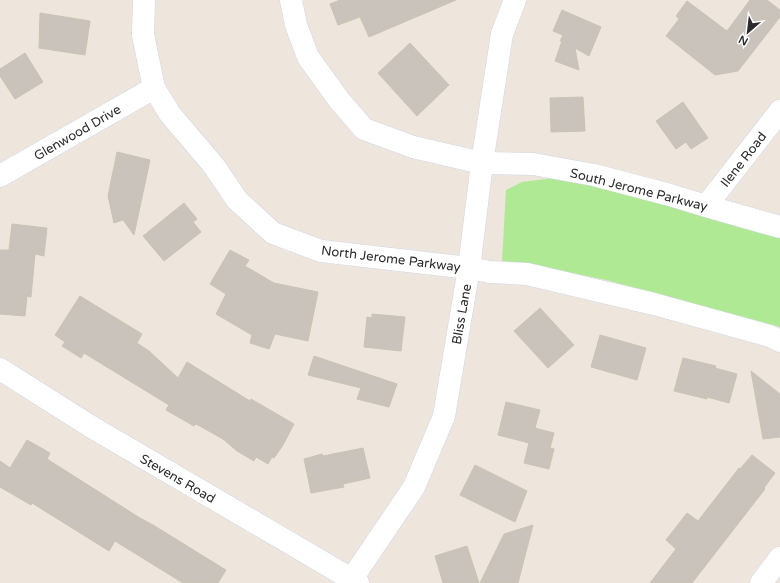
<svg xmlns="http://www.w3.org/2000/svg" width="780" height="583" viewBox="0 0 780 583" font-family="'Varela Round',sans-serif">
<rect width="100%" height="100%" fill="#eee6dc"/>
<!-- green -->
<path fill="#b0e994" d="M 561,177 L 718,218 L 780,237 L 780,327 L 606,280 L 529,264 L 502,261 L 506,190 L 522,182 Z"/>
<!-- building -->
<path fill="#c9c3bc" stroke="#cac3b5" d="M 340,0 L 456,0 L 369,37 L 360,17 L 338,25 L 330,4 Z
M 750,0 L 767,0 L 780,10 L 780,17 L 738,71 L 715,75 L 666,36 L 679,19 L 676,16 L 687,1 L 727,31 Z
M 562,10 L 601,27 L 589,56 L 575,48 L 579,70 L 555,61 L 562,41 L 560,41 L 563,35 L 553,31 Z
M 40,13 L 90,21 L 85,55 L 39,48 Z
M 410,43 L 449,85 L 417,116 L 378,73 Z
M 25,53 L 43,82 L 15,99 L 0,76 L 0,69 Z
M 583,97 L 585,131 L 551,132 L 550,98 Z
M 683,102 L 708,138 L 691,149 L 686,142 L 676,149 L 656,121 Z
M 117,152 L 150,160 L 134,235 L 123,220 L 114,223 L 108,196 Z
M 184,203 L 197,219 L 193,222 L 201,232 L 164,261 L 143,236 Z
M 12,224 L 47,228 L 44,256 L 35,254 L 31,297 L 27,296 L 25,316 L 0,314 L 0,250 L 9,250 Z
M 230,250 L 249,260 L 245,266 L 274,283 L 318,292 L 308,341 L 275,334 L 269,349 L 250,343 L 252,335 L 216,314 L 226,294 L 210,284 Z
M 80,296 L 142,334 L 137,343 L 149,351 L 178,378 L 187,362 L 250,401 L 251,399 L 294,424 L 283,445 L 274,458 L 272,457 L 268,464 L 256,457 L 254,461 L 237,451 L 223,439 L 196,424 L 194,426 L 166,410 L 169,405 L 84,353 L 81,358 L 62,346 L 65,342 L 55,335 Z
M 540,308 L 574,345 L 548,368 L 514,331 Z
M 372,314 L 405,317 L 401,351 L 364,347 L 367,317 L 372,318 Z
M 600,335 L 646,348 L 637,380 L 591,367 Z
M 314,356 L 397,384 L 389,407 L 357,399 L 361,388 L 308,375 Z
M 683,358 L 716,366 L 715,368 L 737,374 L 729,403 L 707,397 L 707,399 L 674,391 Z
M 751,371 L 780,394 L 780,437 L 763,439 Z
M 506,402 L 540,410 L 535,428 L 554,433 L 550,448 L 554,449 L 549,469 L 524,463 L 529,443 L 498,435 Z
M 27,440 L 50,453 L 47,459 L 140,518 L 153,525 L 226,570 L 218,583 L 183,583 L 115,541 L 109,551 L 32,503 L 31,505 L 0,487 L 0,461 L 10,468 Z
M 363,448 L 370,478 L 343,484 L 344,487 L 311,493 L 304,459 L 322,454 L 323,456 Z
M 752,455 L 775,473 L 764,488 L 765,489 L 692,583 L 650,583 L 676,549 L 666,540 L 687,513 L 698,521 L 739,468 L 740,469 Z
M 475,465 L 527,491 L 515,522 L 460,495 Z
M 533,525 L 518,583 L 480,583 L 504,534 Z
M 467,546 L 479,583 L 443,583 L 435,556 Z"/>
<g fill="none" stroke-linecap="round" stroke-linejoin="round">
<!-- minor casing -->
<g stroke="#d1d5e5" stroke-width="23">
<path id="minor" d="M 144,0 L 143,35 L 154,88 L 170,114 L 214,166 L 237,200 L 273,233 L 321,251 L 469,268 L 490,272 L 527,274 L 654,304 L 770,336 L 780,341
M 291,0 L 296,25 L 308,57 L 339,100 L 364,129 L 413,147 L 482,163 L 533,164 L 594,175 L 670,195 L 706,206 L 780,227
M 0,176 L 154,88
M 706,206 L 780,111
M 0,369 L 90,426 L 358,583
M 349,583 L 414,487 L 444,416 L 469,268 L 482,163 L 502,34 L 515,0
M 761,583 L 780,558"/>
</g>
<!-- minor -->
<use href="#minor" stroke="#fff" stroke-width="22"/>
</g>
<g text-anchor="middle" stroke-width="4" stroke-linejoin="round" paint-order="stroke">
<!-- street labels -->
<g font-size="13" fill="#2b2b2b" stroke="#fff">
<text transform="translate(77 132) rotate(-30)" y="5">Glenwood Drive</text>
<text transform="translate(743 159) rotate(-52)" y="5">Ilene Road</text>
<text transform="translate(639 189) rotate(14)" y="5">South Jerome Parkway</text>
<text transform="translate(391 258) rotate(7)" y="5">North Jerome Parkway</text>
<text transform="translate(461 314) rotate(-80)" y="5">Bliss Lane</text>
<text transform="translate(178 478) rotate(30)" y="5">Stevens Road</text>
</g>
</g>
<!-- north arrow -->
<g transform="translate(748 32) rotate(208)" stroke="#ffffff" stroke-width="3" paint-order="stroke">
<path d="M0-3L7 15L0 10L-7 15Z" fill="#2b2b2b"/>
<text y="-6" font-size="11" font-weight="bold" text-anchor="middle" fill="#2b2b2b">N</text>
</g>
</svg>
